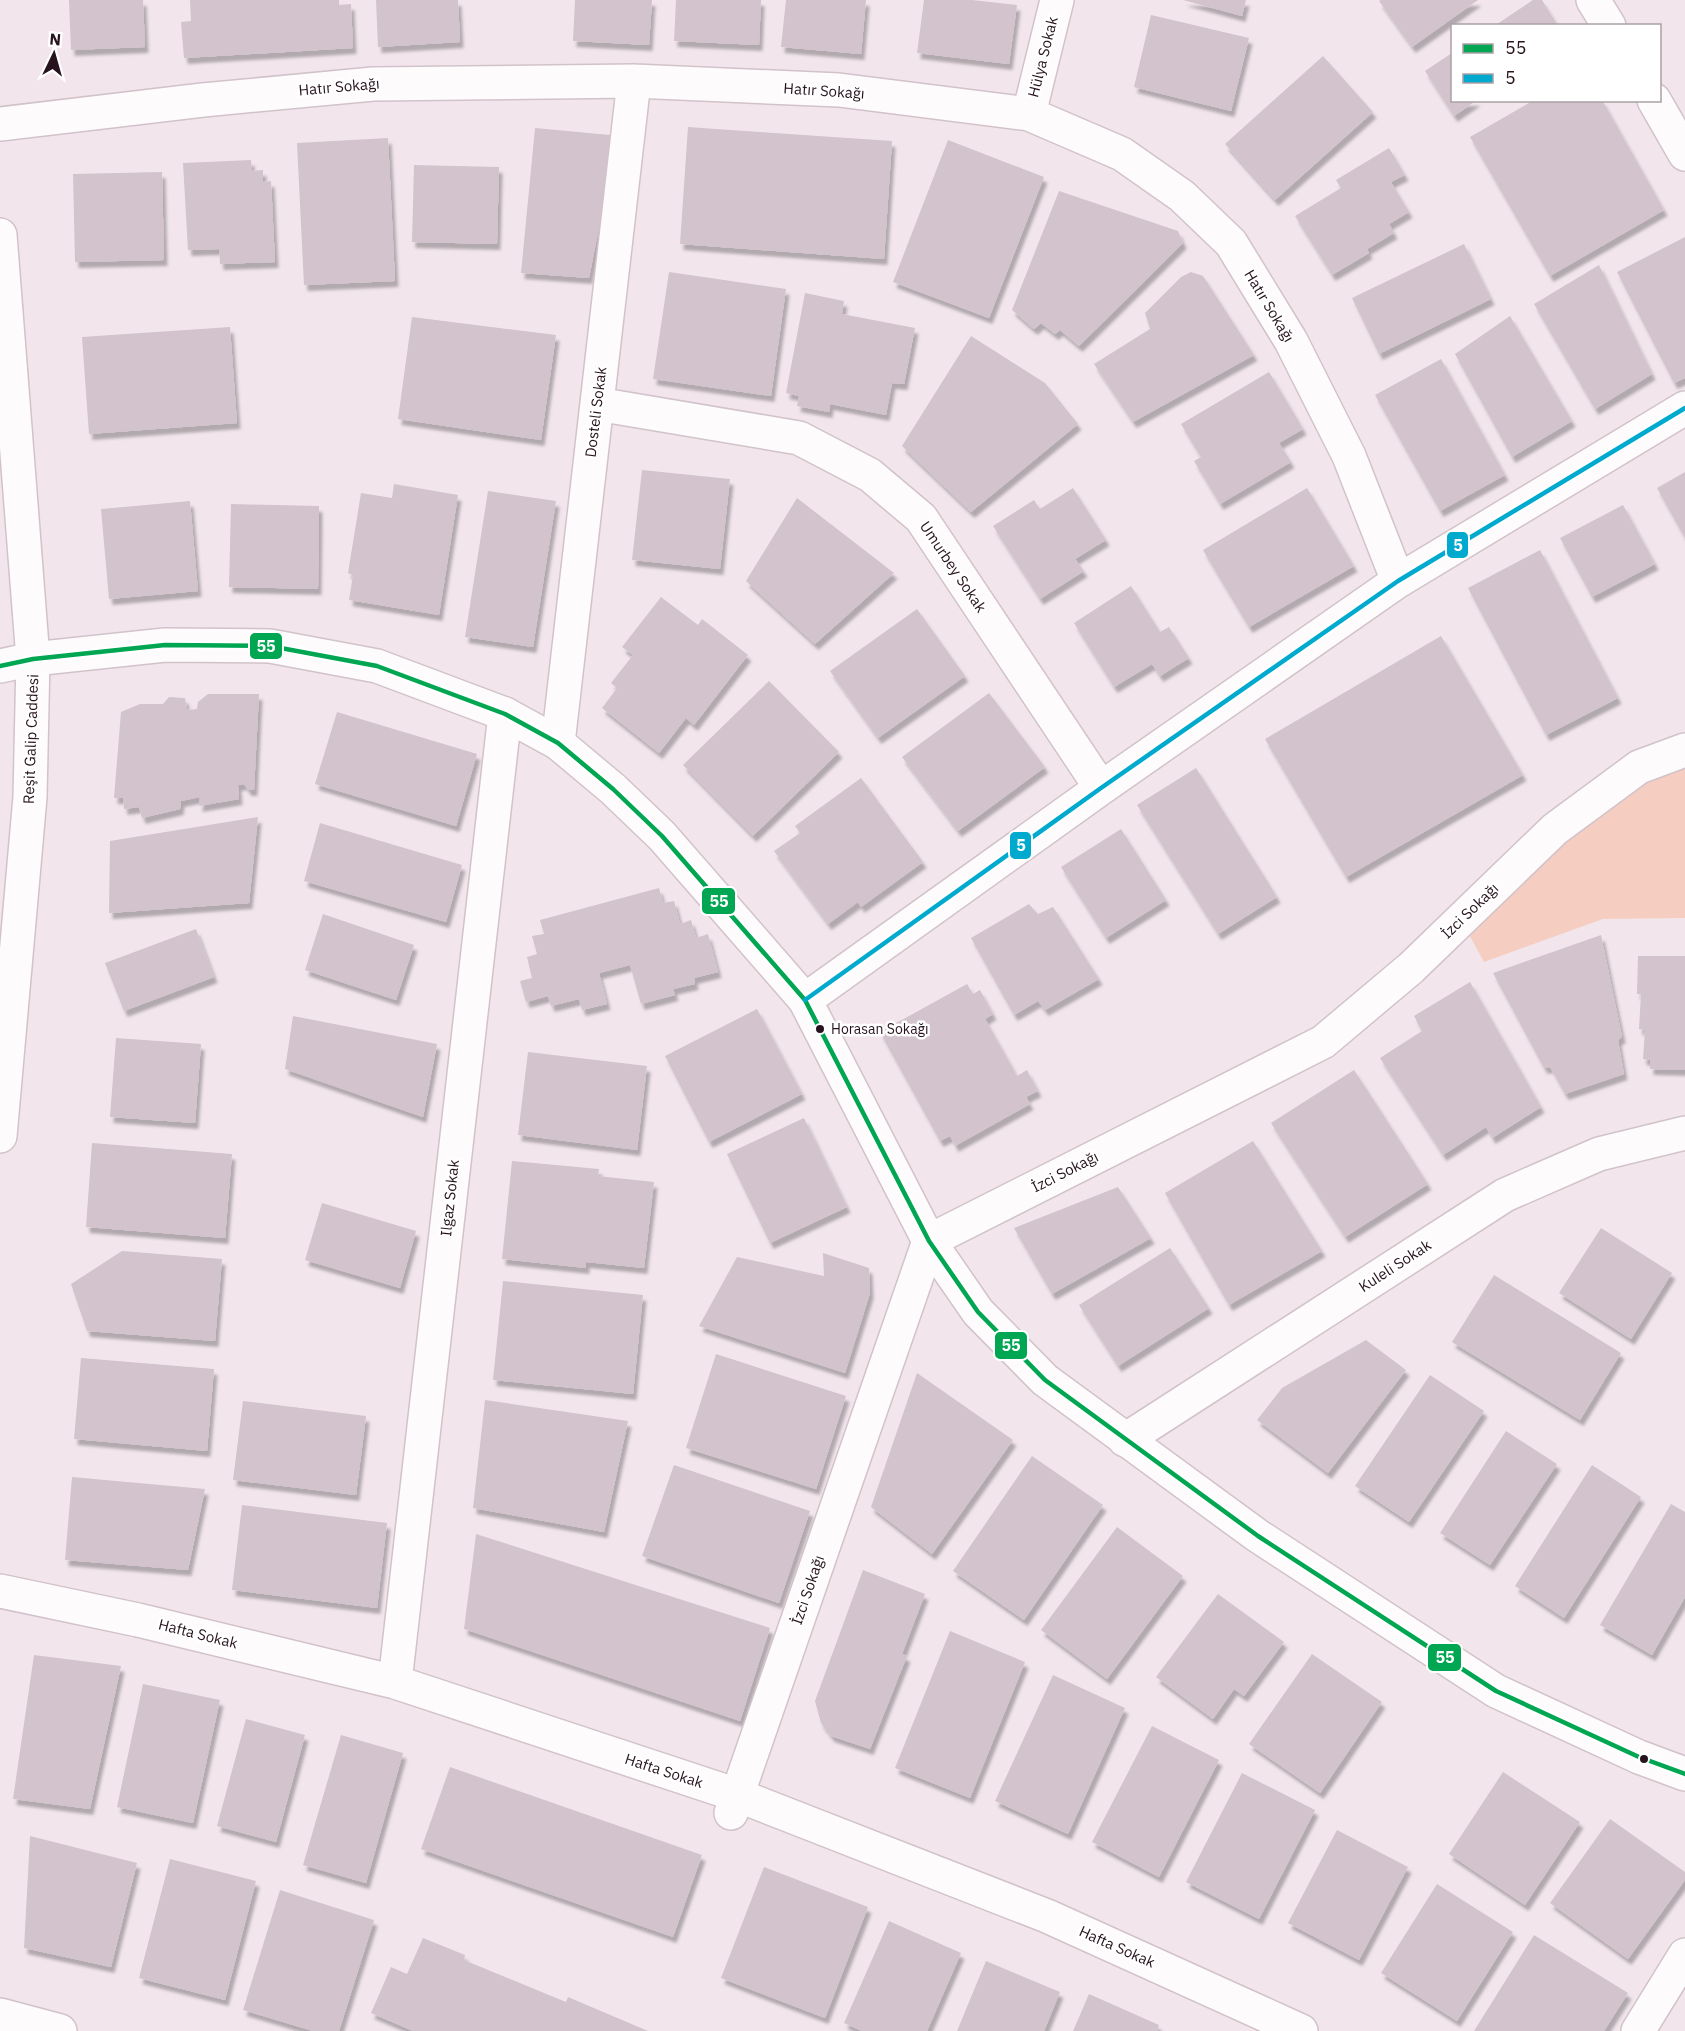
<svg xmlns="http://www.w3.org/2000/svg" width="1685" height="2031" viewBox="0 0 1685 2031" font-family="'IBM Plex Sans',sans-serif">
<defs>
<filter id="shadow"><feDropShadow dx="3.5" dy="6" stdDeviation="1.5" flood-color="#0004"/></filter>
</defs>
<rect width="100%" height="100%" fill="#f2e6ec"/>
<!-- green -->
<path fill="#f6cec1" d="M 1685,750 L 1685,918 L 1603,919 L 1484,962 L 1461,920 Z"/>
<!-- building -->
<path fill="#d3c3cc" filter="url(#shadow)" d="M 69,0 L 143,0 L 145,47 L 71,50 Z
M 190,0 L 339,0 L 339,5 L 351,4 L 353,48 L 184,58 L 181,22 L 191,21 Z
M 376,0 L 458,0 L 460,42 L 378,47 Z
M 575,0 L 652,0 L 649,45 L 573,41 Z
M 676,0 L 761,0 L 759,45 L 674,41 Z
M 786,0 L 866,0 L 861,54 L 781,47 Z
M 924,0 L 972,0 L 1017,5 L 1009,64 L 917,53 Z
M 1183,0 L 1246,0 L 1242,16 Z
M 1381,0 L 1478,0 L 1412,47 L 1379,1 Z
M 1533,0 L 1542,0 L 1558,26 L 1494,26 Z
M 1151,15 L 1249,38 L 1231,111 L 1134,87 Z
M 1452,53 L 1452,100 L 1477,100 L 1454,116 L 1425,71 Z
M 1323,56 L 1373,112 L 1275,200 L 1225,144 Z
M 1534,100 L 1602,100 L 1664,210 L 1550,276 L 1470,137 Z
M 688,127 L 892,141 L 884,259 L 680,244 Z
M 535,128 L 610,135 L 603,207 L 589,278 L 521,273 Z
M 388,138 L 395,281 L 304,285 L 297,143 Z
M 948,140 L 1044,177 L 989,318 L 893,282 Z
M 1389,148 L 1405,175 L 1391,182 L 1409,212 L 1389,224 L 1394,233 L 1367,249 L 1369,253 L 1332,275 L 1295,216 L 1341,188 L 1336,180 Z
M 251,160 L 252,171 L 263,170 L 263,182 L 271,181 L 275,262 L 220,264 L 219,249 L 188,250 L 183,163 Z
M 414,165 L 499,167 L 497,244 L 412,242 Z
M 162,172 L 164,260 L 75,262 L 73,174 Z
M 1059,191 L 1178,231 L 1183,243 L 1079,346 L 1060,330 L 1055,334 L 1041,323 L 1034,329 L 1012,310 Z
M 1685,237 L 1685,378 L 1674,383 L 1617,272 Z
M 1464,244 L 1491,299 L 1379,354 L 1352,298 Z
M 1599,265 L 1652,374 L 1595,409 L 1534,304 Z
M 669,272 L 786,289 L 771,396 L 653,379 Z
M 1191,272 L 1203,276 L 1254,355 L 1133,422 L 1094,364 L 1150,329 L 1145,313 L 1181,277 Z
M 805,293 L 844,301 L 842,314 L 915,328 L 904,384 L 892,383 L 886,415 L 830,404 L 829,412 L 797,406 L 799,396 L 786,393 Z
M 1510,316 L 1572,421 L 1512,457 L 1455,354 Z
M 412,317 L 556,335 L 541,440 L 398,419 Z
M 230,327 L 237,423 L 89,434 L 82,337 Z
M 971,336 L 1045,383 L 1078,424 L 971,512 L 902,446 Z
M 1441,359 L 1505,475 L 1440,511 L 1375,395 Z
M 1269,372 L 1303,429 L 1279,443 L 1291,462 L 1220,504 L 1194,461 L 1201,457 L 1181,424 Z
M 642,470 L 730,479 L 720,569 L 632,560 Z
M 1685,472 L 1685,538 L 1657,488 Z
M 394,484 L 458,495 L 439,615 L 349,600 L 353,575 L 348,573 L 361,493 L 392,498 Z
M 1073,488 L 1106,540 L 1075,559 L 1084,571 L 1040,599 L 993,526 L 1034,500 L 1040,509 Z
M 1307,488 L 1354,566 L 1249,627 L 1203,550 Z
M 488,491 L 556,501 L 533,647 L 465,637 Z
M 797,498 L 894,573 L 815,644 L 746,581 Z
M 190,501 L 198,591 L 109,599 L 101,509 Z
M 231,504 L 319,506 L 318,589 L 229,587 Z
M 1623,505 L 1655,564 L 1592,597 L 1560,538 Z
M 1540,550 L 1618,698 L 1546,735 L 1468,588 Z
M 1131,586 L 1160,632 L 1169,627 L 1189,658 L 1160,676 L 1152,664 L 1114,687 L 1074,623 Z
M 661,597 L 698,625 L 702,619 L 748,655 L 694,725 L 686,718 L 659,753 L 602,708 L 617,688 L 611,683 L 633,655 L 622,647 Z
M 917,609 L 965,676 L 878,738 L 830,671 Z
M 1441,636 L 1523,775 L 1346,877 L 1265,739 Z
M 769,681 L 839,752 L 753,836 L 683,765 Z
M 989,693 L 1045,767 L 958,831 L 902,757 Z
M 208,694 L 259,694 L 254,790 L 248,790 L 244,784 L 238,785 L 239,799 L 199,806 L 200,797 L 181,801 L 180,809 L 142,818 L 139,807 L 124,809 L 123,798 L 114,798 L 121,712 L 140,704 L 163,704 L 169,697 L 185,698 L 187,710 L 197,709 L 198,702 Z
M 337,712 L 477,754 L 456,826 L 315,784 Z
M 1196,768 L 1277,897 L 1218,934 L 1137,805 Z
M 861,778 L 923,862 L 861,907 L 858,902 L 828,924 L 774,851 L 800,833 L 795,826 Z
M 258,817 L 249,903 L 109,913 L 110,841 Z
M 320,823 L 462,865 L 446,922 L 304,881 Z
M 1121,829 L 1166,900 L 1106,938 L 1061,867 Z
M 659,888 L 663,903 L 674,901 L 680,924 L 691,920 L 696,938 L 708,934 L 718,972 L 694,978 L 695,984 L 673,989 L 675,995 L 641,1004 L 630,965 L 599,973 L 607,1004 L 582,1010 L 579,999 L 551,1006 L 548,996 L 526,1002 L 520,981 L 532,978 L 527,957 L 537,954 L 532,936 L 544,934 L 540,920 Z
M 1029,904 L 1038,914 L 1053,907 L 1099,979 L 1045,1010 L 1038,1001 L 1014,1015 L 971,938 Z
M 323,914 L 414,945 L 396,1000 L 305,970 Z
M 196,929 L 214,977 L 124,1011 L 105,963 Z
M 1601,935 L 1622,1037 L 1618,1040 L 1624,1074 L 1565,1094 L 1550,1067 L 1544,1068 L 1493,973 Z
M 1638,956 L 1685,956 L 1685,1070 L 1650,1069 L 1650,1060 L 1643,1059 L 1645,1030 L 1639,1029 L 1641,994 L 1637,994 Z
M 1470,982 L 1541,1107 L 1492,1138 L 1486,1127 L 1443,1155 L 1380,1058 L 1422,1031 L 1414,1016 Z
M 967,984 L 973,994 L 980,990 L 993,1014 L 985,1019 L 1017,1076 L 1027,1070 L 1038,1091 L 1026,1097 L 1030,1104 L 955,1146 L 950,1136 L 940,1141 L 880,1032 Z
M 757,1009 L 802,1094 L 709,1142 L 665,1056 Z
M 293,1016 L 437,1044 L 423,1117 L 285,1069 Z
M 116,1038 L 201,1044 L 195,1123 L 110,1117 Z
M 528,1052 L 647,1066 L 637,1150 L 518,1135 Z
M 1354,1070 L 1428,1184 L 1345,1237 L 1271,1123 Z
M 804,1118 L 847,1207 L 770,1243 L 727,1154 Z
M 1253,1141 L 1322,1251 L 1229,1305 L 1165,1193 Z
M 92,1143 L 232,1154 L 225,1238 L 86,1227 Z
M 512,1161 L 599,1169 L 598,1176 L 654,1182 L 644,1268 L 586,1262 L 586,1268 L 502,1259 Z
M 1118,1187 L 1151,1238 L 1052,1294 L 1014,1228 Z
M 322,1203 L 416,1231 L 400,1288 L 305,1260 Z
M 1601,1228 L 1672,1273 L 1631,1339 L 1559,1293 Z
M 1170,1248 L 1209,1308 L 1118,1366 L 1079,1305 Z
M 122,1251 L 222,1259 L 215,1341 L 87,1331 L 71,1284 Z
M 823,1253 L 869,1268 L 870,1293 L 845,1373 L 699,1326 L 737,1257 L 824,1276 Z
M 1494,1275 L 1621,1353 L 1580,1420 L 1452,1342 Z
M 503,1281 L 643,1295 L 633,1394 L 493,1380 Z
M 1366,1340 L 1406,1370 L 1328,1473 L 1257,1420 L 1282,1388 Z
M 716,1354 L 846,1396 L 816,1489 L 686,1448 Z
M 81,1358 L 214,1369 L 207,1451 L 74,1439 Z
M 917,1373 L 1013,1440 L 932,1554 L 871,1507 Z
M 1430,1375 L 1484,1411 L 1409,1522 L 1355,1486 Z
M 485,1400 L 628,1421 L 604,1532 L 473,1508 Z
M 243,1401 L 366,1416 L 356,1495 L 233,1480 Z
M 1506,1431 L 1557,1464 L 1490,1565 L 1440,1533 Z
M 1032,1456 L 1103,1505 L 1024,1620 L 953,1571 Z
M 674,1465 L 810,1511 L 779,1603 L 642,1556 Z
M 1592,1465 L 1641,1497 L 1564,1618 L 1515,1586 Z
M 72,1477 L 205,1489 L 188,1570 L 65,1560 Z
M 1671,1504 L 1685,1512 L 1685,1597 L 1652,1655 L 1600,1625 Z
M 242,1505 L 387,1523 L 377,1608 L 232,1590 Z
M 1117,1527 L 1183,1576 L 1107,1679 L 1041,1630 Z
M 476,1534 L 770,1628 L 740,1721 L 464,1629 Z
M 863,1570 L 925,1594 L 902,1654 L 907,1656 L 870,1749 L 831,1736 L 821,1723 L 815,1701 Z
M 1218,1594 L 1284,1642 L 1244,1696 L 1234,1689 L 1213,1719 L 1156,1677 Z
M 950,1631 L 1025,1662 L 970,1798 L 895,1768 Z
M 1312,1654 L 1382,1702 L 1320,1793 L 1249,1744 Z
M 34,1655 L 121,1666 L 90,1809 L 13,1799 Z
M 1053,1675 L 1125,1708 L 1068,1834 L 995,1801 Z
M 143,1684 L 220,1700 L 193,1823 L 117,1807 Z
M 246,1719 L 305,1735 L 276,1842 L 217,1826 Z
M 1152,1726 L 1219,1760 L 1159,1877 L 1092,1842 Z
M 341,1735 L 403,1753 L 366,1883 L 303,1865 Z
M 450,1767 L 702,1855 L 673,1937 L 421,1849 Z
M 1503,1772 L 1580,1822 L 1525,1905 L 1449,1854 Z
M 1242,1773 L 1315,1810 L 1259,1919 L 1186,1882 Z
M 1610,1819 L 1685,1872 L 1685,1880 L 1628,1959 L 1550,1903 Z
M 1337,1830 L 1408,1867 L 1359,1960 L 1288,1923 Z
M 30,1836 L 137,1863 L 111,1967 L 24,1948 Z
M 170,1859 L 256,1881 L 225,2000 L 139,1978 Z
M 764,1867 L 868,1907 L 825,2018 L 721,1978 Z
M 1437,1884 L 1513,1932 L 1457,2021 L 1381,1973 Z
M 280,1890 L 374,1920 L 339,2031 L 313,2031 L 243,2010 Z
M 889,1921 L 961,1953 L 927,2031 L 862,2031 L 844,2023 Z
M 1534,1935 L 1628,1993 L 1604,2031 L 1474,2031 Z
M 423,1938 L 465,1955 L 464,1960 L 566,2002 L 568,1997 L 648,2031 L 413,2031 L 371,2013 L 391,1967 L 407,1974 Z
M 986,1961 L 1060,1992 L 1044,2031 L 957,2031 Z
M 1089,1994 L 1159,2025 L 1157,2031 L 1073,2031 Z"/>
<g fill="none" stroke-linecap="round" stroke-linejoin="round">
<!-- minor casing -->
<g stroke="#d2c2ca" stroke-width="36">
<path id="minor" d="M 1593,0 L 1609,26
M 1654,100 L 1685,154
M 1029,114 L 1057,0
M 0,124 L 203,100 L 373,84 L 634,81 L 839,90 L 1029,114 L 1122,154 L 1182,196 L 1231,243 L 1291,341 L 1349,456 L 1398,581
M 597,404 L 799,438 L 870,475 L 921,518 L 1101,788
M 558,743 L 634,81
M 805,1000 L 1101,788 L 1398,581 L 1685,408
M 1125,1440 L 1505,1195 L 1599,1154 L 1685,1133
M 0,1591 L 138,1620 L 395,1682 L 737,1795 L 1047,1916 L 1301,2031
M 395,1682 L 505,714
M 731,1813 L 929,1241 L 1323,1042 L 1411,968 L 1555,829 L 1639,767 L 1685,750
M 0,2015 L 60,2031"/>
</g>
<!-- tertiary casing -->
<g stroke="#d2c2ca" stroke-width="36">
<path id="tertiary" d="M 0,666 L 33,659 L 165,645 L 270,646 L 377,666 L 505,714 L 558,743 L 613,789 L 662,836 L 805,1000 L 929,1241 L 978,1312 L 1045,1380 L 1258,1536 L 1496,1691 L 1639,1757 L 1685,1774
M 1638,2031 L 1685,1955"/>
</g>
<!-- secondary casing -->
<g stroke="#d2c2ca" stroke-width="36">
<path id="secondary" d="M 0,235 L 33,659 L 30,797 L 0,1136"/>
</g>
<!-- minor -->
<use href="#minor" stroke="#fdfbfc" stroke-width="33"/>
<!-- tertiary -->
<use href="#tertiary" stroke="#fdfbfc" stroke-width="33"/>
<!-- secondary -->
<use href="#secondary" stroke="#fdfbfc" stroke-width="33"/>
<!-- bus-1 casing -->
<g stroke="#fff" stroke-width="9">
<path id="bus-1" d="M 0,666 L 33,659 L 165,645 L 270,646 L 377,666 L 505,714 L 558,743 L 613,789 L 662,836 L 805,1000 L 929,1241 L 978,1312 L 1045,1380 L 1258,1536 L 1496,1691 L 1639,1757 L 1685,1774"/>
</g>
<!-- bus-2 casing -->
<g stroke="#fff" stroke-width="9">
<path id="bus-2" d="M 805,1000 L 1101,788 L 1398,581 L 1685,408"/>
</g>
<!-- bus-1 -->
<use href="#bus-1" stroke="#00a651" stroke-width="4.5"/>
<!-- bus-2 -->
<use href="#bus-2" stroke="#00a9ce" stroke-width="4.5"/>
</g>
<!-- markers -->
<g fill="#27131e" stroke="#fff" stroke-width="2">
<circle cx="820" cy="1029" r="5"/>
<circle cx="1644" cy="1759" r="5"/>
</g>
<g text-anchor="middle" stroke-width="5" stroke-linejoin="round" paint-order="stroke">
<!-- bus labels -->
<g font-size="14" fill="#27131e" stroke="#fff" text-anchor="start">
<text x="831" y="1034">Horasan Sokağı</text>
</g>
<!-- street labels -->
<g font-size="15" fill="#27131e" stroke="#fff">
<text transform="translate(1043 57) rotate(-76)" y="5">Hülya Sokak</text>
<text transform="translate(339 87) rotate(-5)" y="5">Hatır Sokağı</text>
<text transform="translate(824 91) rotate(4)" y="5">Hatır Sokağı</text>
<text transform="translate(1269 306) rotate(59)" y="5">Hatır Sokağı</text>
<text transform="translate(596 412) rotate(-83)" y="5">Dosteli Sokak</text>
<text transform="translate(953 567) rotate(56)" y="5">Umurbey Sokak</text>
<text transform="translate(31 739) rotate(-88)" y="5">Reşit Galip Caddesi</text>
<text transform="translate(1470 911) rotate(-44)" y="5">İzci Sokağı</text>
<text transform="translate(1065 1172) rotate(-27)" y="5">İzci Sokağı</text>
<text transform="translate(450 1198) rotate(-84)" y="5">Ilgaz Sokak</text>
<text transform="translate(1395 1266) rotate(-33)" y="5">Kuleli Sokak</text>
<text transform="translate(808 1590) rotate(-71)" y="5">İzci Sokağı</text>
<text transform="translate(198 1634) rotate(14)" y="5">Hafta Sokak</text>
<text transform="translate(664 1771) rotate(18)" y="5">Hafta Sokak</text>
<text transform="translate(1117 1947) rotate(24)" y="5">Hafta Sokak</text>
</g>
</g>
<g stroke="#fff" stroke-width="2">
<rect x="1446" y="531" width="23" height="28" rx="6" fill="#00a9ce"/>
<rect x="249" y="632" width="34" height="28" rx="6" fill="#00a651"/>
<rect x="1009" y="831" width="23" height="29" rx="6" fill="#00a9ce"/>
<rect x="701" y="887" width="35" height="28" rx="6" fill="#00a651"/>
<rect x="994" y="1331" width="34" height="29" rx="6" fill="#00a651"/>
<rect x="1427" y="1643" width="35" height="29" rx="6" fill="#00a651"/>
</g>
<g font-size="16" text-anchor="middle" font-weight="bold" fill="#fff">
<text x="1458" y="551">5</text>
<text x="266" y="652">55</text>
<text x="1021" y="851">5</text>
<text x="719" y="907">55</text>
<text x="1011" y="1351">55</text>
<text x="1445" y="1663">55</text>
</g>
<!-- legend -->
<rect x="1451" y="24" width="210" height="78" fill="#ffffff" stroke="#a9a1a5" stroke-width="1.5"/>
<rect x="1463" y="44" width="30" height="9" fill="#00a651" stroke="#a9a1a5" stroke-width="1.5"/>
<text x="1505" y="54" font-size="18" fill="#27131e">55</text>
<rect x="1463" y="74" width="30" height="9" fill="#00a9ce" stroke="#a9a1a5" stroke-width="1.5"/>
<text x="1505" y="84" font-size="18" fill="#27131e">5</text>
<!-- north arrow -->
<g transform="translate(54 54) rotate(5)" stroke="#ffffff" stroke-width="4.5" paint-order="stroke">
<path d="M0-4.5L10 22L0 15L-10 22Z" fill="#27131e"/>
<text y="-9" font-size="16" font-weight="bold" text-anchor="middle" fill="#27131e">N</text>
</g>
</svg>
